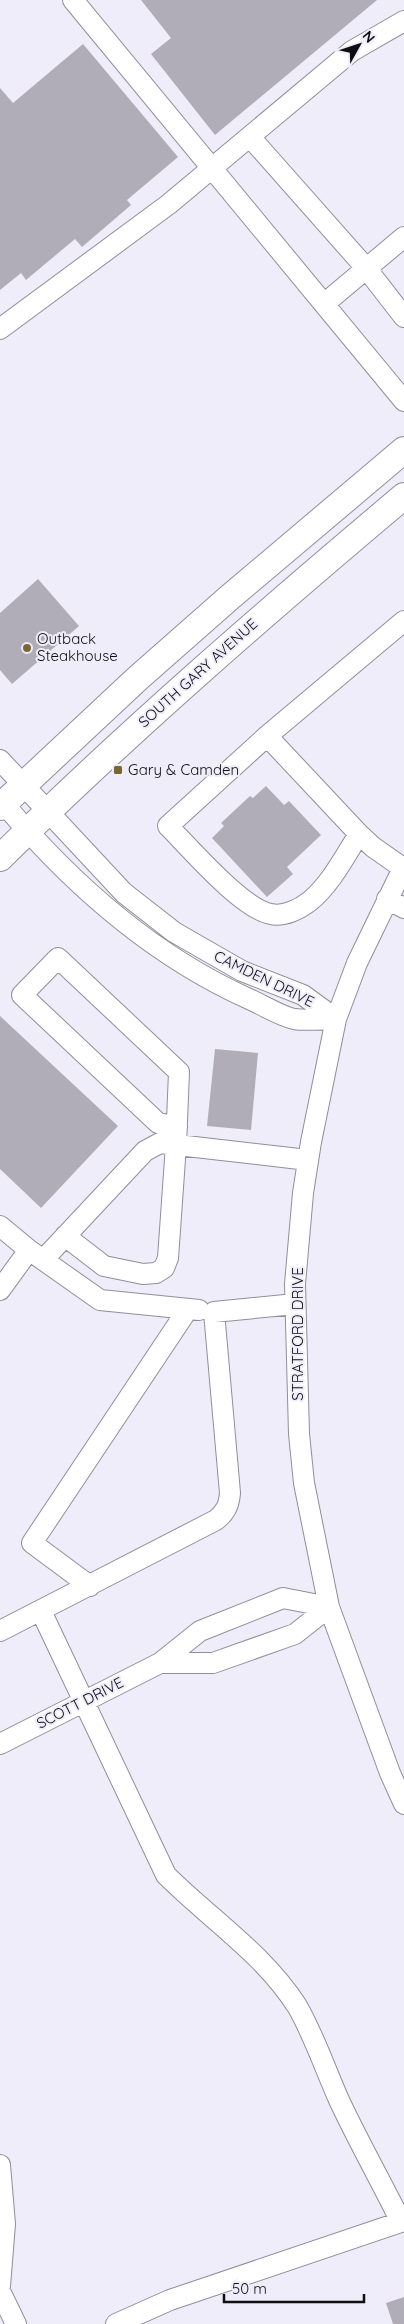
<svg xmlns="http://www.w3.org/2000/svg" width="404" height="2324" viewBox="0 0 404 2324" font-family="Quicksand,sans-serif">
<rect width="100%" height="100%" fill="#f0edfa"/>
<!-- building -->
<path fill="#b0adb9" d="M 141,0 L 377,0 L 215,135 L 151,54 L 171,38 Z
M 83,44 L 178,157 L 127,200 L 131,205 L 82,247 L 75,239 L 26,280 L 21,273 L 0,290 L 0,88 L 13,103 Z
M 38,579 L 79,626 L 12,684 L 0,670 L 0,613 Z
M 266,786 L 284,805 L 289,801 L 321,835 L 287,867 L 293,874 L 267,897 L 212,838 L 224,826 L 221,823 L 250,796 L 253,798 Z
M 0,1016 L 118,1126 L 41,1208 L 0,1169 Z
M 215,1049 L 258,1053 L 251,1130 L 207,1126 Z
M 404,2297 L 404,2324 L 393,2324 L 386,2303 Z"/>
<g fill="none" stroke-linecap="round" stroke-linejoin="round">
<!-- minor casing -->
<g stroke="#908e9a" stroke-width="22">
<path id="minor" d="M 73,0 L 404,401
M 250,137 L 366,268 L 404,317
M 324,304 L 404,237
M 0,329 L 169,204 L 352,51 L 404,21
M 267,736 L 168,826 C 190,848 242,909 271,914 C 284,917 300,909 310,901 C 330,885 345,856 359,834
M 0,760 L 124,893 L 174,932 L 242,971 L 303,995 L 336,1019
M 0,799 C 69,882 151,955 249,999 C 263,1005 280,1016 294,1019 C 308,1021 323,1019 336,1019
M 404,866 L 357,963 L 336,1019 L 311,1142 L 303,1193 L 295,1284 L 299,1434 L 304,1483 L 329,1607 L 390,1773 L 404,1804
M 403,868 L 373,847 L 359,834 L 267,736 L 404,621
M 387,899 L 404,908
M 0,1226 L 29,1250 L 100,1300 L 199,1310
M 65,1236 L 104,1266 L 143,1274 L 156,1273 L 164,1268 L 168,1258 L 176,1145 L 179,1072 L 58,958 L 22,995 L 158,1123 L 177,1127
M 43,1260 L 145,1151 L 160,1143 L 308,1160
M 0,1290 L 29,1250
M 90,1586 L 32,1543 L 188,1309
M 41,1611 L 166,1875 C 210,1919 263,1953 297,2006 C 313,2033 326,2071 339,2100 C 358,2141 381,2181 401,2222
M 0,1631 L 216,1520 C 226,1512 229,1505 230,1493 L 214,1312 L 295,1304
M 160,1663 L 213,1663 L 295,1634 L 329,1607
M 0,1744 L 160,1663 L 200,1631 L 283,1598 L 329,1607
M 0,2165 L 5,2224 L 0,2286
M 0,2291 L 16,2324
M 116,2324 L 170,2300 L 404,2221"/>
</g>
<!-- major casing -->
<g stroke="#908e9a" stroke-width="28">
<path id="major" d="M 0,807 L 138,678 L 230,597 L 404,450
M 0,858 C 129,731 265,613 404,496"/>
</g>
<!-- minor -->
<use href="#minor" stroke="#fff" stroke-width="20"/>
<!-- major -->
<use href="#major" stroke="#fff" stroke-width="26"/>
</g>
<!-- markers -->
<g fill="#7b6535" stroke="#f0edfa" stroke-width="2">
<circle cx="27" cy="648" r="5"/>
<rect x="113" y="765" width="10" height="10" rx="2.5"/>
</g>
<g text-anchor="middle" stroke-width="4" stroke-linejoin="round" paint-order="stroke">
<!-- poi labels -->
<g font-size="15" fill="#0f0e12" stroke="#f0edfa" text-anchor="start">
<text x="37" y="644">Outback<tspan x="37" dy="17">Steakhouse</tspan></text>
<text x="128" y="775">Gary &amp; Camden</text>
</g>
<!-- street labels -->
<g font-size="15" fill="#0f0e12" stroke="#f0edfa">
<text transform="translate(198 673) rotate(-42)" y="5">SOUTH GARY AVENUE</text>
<text transform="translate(264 979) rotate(26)" y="5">CAMDEN DRIVE</text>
<text transform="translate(298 1334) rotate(-90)" y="5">STRATFORD DRIVE</text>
<text transform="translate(80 1703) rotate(-27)" y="5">SCOTT DRIVE</text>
</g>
</g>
<!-- north arrow -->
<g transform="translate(359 45) rotate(50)" stroke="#f0edfa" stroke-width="4" paint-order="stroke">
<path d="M0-4L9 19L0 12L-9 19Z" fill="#0f0e12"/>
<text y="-8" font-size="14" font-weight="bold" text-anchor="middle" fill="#0f0e12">N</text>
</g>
<!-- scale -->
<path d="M224 2294v8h140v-8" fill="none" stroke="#0f0e12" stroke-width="2.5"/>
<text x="232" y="2294" font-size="15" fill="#0f0e12" stroke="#f0edfa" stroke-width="4" paint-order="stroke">50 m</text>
</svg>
